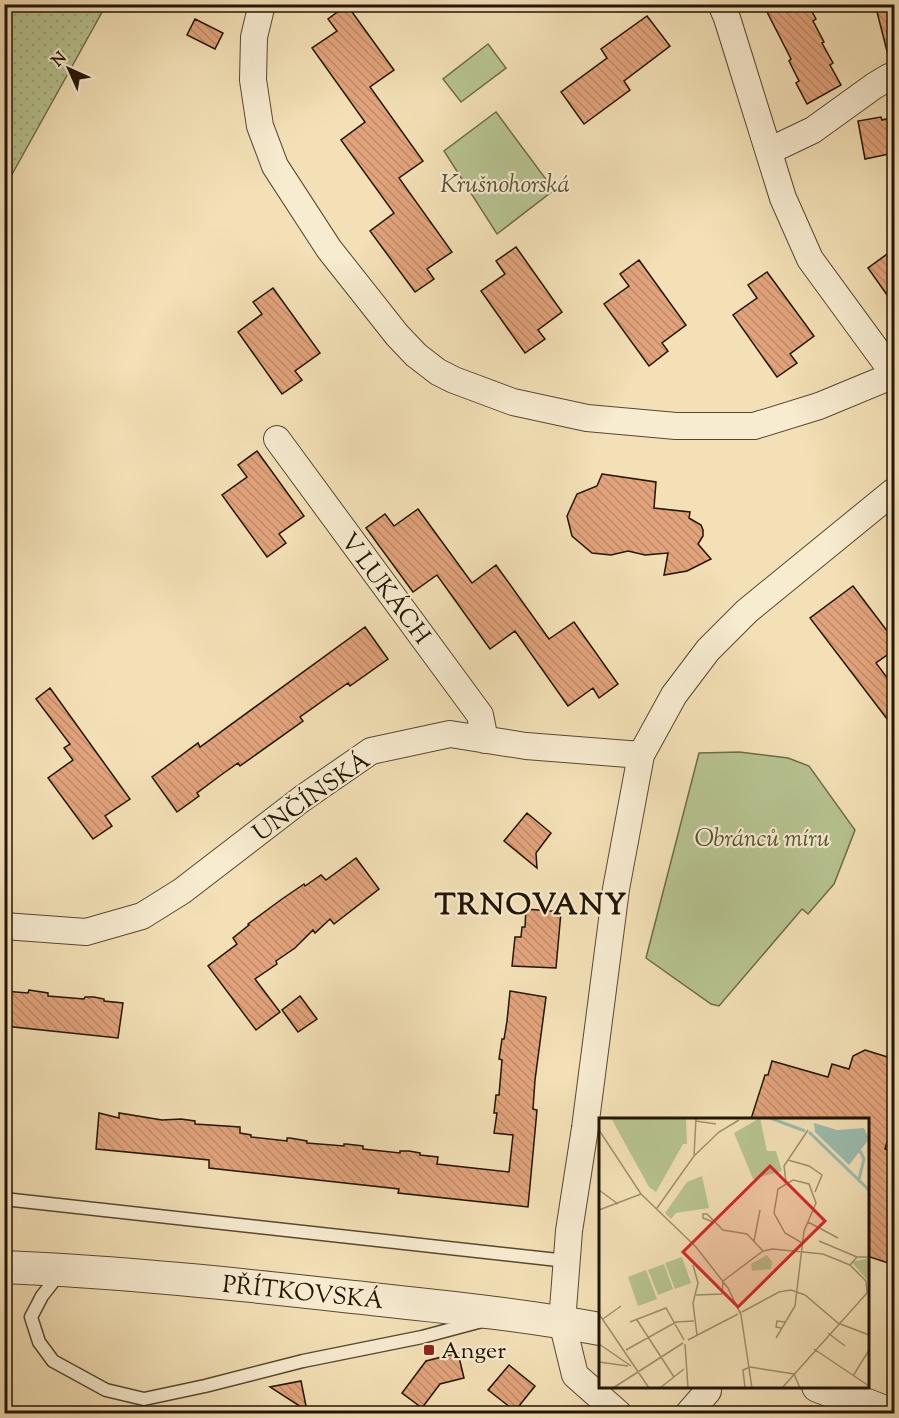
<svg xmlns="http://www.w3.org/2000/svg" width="899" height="1418" viewBox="0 0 899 1418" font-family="'Sorts Mill Goudy',serif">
<defs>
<pattern id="garden-dots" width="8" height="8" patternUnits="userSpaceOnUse" patternTransform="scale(1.5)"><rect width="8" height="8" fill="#b7c391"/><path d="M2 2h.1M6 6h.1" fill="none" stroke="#9da77b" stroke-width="1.8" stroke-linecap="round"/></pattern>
<pattern id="building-back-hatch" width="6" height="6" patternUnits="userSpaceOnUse" patternTransform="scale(1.5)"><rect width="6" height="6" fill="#e1a37b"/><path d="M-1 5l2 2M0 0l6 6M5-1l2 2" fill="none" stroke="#c18b69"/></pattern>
</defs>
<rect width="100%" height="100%" fill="#f3e0b6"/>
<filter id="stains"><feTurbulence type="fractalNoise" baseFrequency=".00333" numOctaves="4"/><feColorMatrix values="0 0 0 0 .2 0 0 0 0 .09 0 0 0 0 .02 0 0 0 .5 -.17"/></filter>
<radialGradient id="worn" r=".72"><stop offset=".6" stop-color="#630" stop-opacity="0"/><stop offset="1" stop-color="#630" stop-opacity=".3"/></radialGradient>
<!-- park -->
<path fill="#b7c391" stroke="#6c6c4a" stroke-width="1.5" d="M 488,44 L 506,68 L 461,102 L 443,79 Z
M 496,112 L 554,190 L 497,234 L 444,151 Z
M 739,752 L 788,758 L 809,766 L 855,830 L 834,884 L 808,914 L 802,909 L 719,1006 L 711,1004 L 646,958 L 699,753 Z"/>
<!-- garden -->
<path fill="url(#garden-dots)" stroke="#6c6c4a" stroke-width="1.5" d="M 5,4 L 106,5 L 5,187 L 4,5 Z"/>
<!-- building -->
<path fill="url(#building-back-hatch)" stroke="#221504" stroke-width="1.5" d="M 763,4 L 808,4 L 816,19 L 813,21 L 824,42 L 822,43 L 833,63 L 830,65 L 841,85 L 807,104 L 796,83 L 799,81 L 789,61 L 791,59 Z
M 875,4 L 894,4 L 894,58 L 889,59 Z
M 347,5 L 394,70 L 370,87 L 423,161 L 399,178 L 452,252 L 427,269 L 434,279 L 415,292 L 370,231 L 394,213 L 341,140 L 365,122 L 312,48 L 337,31 L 328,19 Z
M 647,16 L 670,46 L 624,81 L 630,90 L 584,124 L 561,92 L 607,58 L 601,49 Z
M 195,19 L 223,33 L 215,49 L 187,35 Z
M 881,117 L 882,120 L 894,117 L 894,153 L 865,159 L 858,121 Z
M 516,247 L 562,312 L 538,330 L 545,339 L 525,353 L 481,291 L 505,274 L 496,261 Z
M 894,249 L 894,305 L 868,268 Z
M 639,260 L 686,325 L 662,343 L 668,351 L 649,366 L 604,304 L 629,286 L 620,274 Z
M 767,272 L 814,336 L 790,354 L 797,363 L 777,377 L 733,315 L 757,298 L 748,285 Z
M 273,288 L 320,353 L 295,371 L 302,380 L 282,394 L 238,332 L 262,314 L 253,302 Z
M 257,451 L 304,516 L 279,534 L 286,543 L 267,557 L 222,495 L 247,477 L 238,465 Z
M 602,474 L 656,482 L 654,508 L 690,512 L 689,518 L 701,525 L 703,530 L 703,536 L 698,544 L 711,559 L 687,571 L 664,575 L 668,553 L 645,555 L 628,551 L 611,555 L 592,553 L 572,536 L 567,516 L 577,494 L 597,486 Z
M 418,509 L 472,583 L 496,565 L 549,639 L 574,622 L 618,684 L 599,698 L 593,688 L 568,706 L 515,631 L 490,649 L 437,575 L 413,592 L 366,528 L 385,514 L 394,526 Z
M 853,586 L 894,640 L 894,650 L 876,663 L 894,687 L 894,728 L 810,618 Z
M 365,627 L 388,659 L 350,686 L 348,683 L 300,717 L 303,721 L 240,766 L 238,763 L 221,775 L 197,793 L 199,796 L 177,812 L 152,777 L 198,743 L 200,747 Z
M 50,688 L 130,799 L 105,816 L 112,826 L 93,839 L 48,778 L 73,760 L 64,748 L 70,744 L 36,699 Z
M 527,813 L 551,833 L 536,853 L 537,868 L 504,841 Z
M 356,858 L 379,889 L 334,924 L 330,919 L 315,933 L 313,930 L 295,948 L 276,961 L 277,964 L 255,979 L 280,1012 L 256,1030 L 208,966 L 237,944 L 233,938 L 249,925 L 248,924 L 282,899 L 304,884 L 305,886 L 321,875 L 326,880 Z
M 526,909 L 561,912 L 556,968 L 512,966 L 515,937 L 521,937 L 522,927 L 525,927 Z
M 29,990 L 48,993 L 48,996 L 84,999 L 85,997 L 94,997 L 104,999 L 104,1001 L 123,1003 L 118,1038 L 4,1026 L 4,991 L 28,993 Z
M 510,991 L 546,997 L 535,1080 L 533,1109 L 537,1110 L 528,1207 L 398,1193 L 399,1189 L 209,1168 L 209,1160 L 96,1149 L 99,1113 L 119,1118 L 119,1113 L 162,1120 L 181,1119 L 195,1121 L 195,1124 L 240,1127 L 240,1133 L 251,1135 L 251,1137 L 287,1141 L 287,1138 L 290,1138 L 307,1141 L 307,1143 L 344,1146 L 344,1144 L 346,1144 L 363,1146 L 363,1149 L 400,1153 L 400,1151 L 409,1151 L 420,1153 L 420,1155 L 438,1157 L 437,1164 L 509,1172 L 513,1135 L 494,1133 L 497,1113 L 494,1113 L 496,1095 L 499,1095 L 502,1060 L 499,1059 L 502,1039 L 504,1039 L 507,1021 Z
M 300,996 L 317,1019 L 298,1032 L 282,1010 Z
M 865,1050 L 894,1059 L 894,1117 L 885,1149 L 894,1152 L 894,1265 L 867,1256 L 867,1119 L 751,1119 L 765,1075 L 768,1075 L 772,1061 L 828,1077 L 832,1064 L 849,1069 L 853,1056 Z
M 458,1353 L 464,1378 L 440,1384 L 422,1408 L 402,1393 L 426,1361 Z
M 509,1365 L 535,1386 L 515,1411 L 488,1390 Z
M 301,1381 L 307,1411 L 270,1387 Z"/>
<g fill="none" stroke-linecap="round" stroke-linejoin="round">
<!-- service casing -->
<g stroke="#564830" stroke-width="15">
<path id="service" d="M 4,1199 L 567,1261
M 60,1273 L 42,1296 L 31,1317 L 39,1342 L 53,1361 L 106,1390 L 144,1399 L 205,1386 L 303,1361 L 422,1337 L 482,1321"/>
</g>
<!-- minor casing -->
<g stroke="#564830" stroke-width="28">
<path id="minor" d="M 262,4 L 254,37 L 253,80 L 260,126 L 275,166 L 329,249 L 397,335 L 416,355 L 438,372 L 454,380 L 513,402 L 587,418 L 676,426 L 754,426 L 819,406 L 894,375
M 721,4 L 727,18 L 783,198 L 810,259 L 894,374
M 769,151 L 813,130 L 874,86 L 889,77 L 894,75
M 277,439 L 480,715 L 485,740
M 4,926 L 86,932 L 142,916 L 182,891 L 303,798 L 371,751 L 450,734 L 526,746 L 641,755
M 619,1414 L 575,1375 L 562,1322 L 569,1231 L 585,1128 L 616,889 L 641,755 L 674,695 L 708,650 L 747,611 L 894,491
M 688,1414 L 708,1391"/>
</g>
<!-- tertiary casing -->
<g stroke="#564830" stroke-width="34">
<path id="tertiary" d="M 4,1267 C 121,1272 237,1284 353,1297 C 436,1306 519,1314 600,1329
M 818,1386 L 890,1414"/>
</g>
<!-- service -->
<use href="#service" stroke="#f7ebd0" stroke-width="12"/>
<!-- minor -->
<use href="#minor" stroke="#f7ebd0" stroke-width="26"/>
<!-- tertiary -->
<use href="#tertiary" stroke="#f7ebd0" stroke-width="32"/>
</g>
<!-- markers -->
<rect fill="#8f2418" stroke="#f7ebd0" stroke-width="2" x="423" y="1344" width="12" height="12" rx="3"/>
<g text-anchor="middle" stroke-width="4.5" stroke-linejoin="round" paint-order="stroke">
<!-- park labels -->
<g font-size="24" font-style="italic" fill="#565235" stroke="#f7ebd0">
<text x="505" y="192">Krušnohorská</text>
<text x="762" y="846">Obránců míru</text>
</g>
<!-- street labels -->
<g font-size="24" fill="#221504" stroke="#f7ebd0">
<text transform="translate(386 588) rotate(53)" y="8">V LUKÁCH</text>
<text transform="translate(311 796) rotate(-35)" y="8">UNČÍNSKÁ</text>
<text transform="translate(303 1292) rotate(6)" y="8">PŘÍTKOVSKÁ</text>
</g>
<!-- poi labels -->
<g font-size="24" fill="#221504" stroke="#f7ebd0" text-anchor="start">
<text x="441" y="1358">Anger</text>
</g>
<!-- district labels -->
<g font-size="30" font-weight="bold" letter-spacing="1.5" fill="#221504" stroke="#f7ebd0">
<text x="531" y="914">TRNOVANY</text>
</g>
</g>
<!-- overview -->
<g transform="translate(599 1118)">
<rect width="270" height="270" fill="#f3e0b6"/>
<path d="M 270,140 L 270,161 L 269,163 L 253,144 Z" fill="#b7c391"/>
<path d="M 12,0 L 87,0 L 88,26 L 84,26 L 57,74 L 50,69 ZM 168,137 L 173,144 L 172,151 L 153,153 L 152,146 ZM 83,139 L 92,165 L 76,171 L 66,145 ZM 65,146 L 74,171 L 59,177 L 49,152 ZM 47,152 L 58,181 L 39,188 L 29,159 Z" fill="#b7c391"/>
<path d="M 161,0 L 168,33 L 177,33 L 183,53 L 154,61 L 135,15 ZM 103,58 L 110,90 L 77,95 L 72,101 L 66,95 L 88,64 Z" fill="#b7c391"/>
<path d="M 215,5 L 238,12 L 265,10 L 270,21 L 250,47 L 216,14 Z" fill="#9bbdaf"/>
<path fill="none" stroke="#9bbdaf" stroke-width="3" d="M 171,0 L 206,13M 210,14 L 270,72M 260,61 L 265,41 L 261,33"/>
<path fill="none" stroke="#9f8f6f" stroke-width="1.5" d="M 97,3 L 117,6M 0,12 L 42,76 L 97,129 L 129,170 L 142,197 L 141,193M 95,38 L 97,0M 189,42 L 210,48 L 223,57 L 216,74M 187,64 L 185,48 L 209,12M 0,72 L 19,86M 58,90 L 95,38 L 120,14 L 140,2M 0,92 L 42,76M 114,104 L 104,100 L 104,96 L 108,96 L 124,112 L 148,116 L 164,133M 209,104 L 239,120M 155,123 L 161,92M 220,123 L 258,139M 94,147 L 99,165 L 94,185 L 98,217M 251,147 L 258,139 L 270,139M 124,163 L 164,133 L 174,131 L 224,136 L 251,147M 97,177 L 123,176 L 124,163M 143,194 L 180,174 L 192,172 L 206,177 L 239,205 L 270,217M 0,196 L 50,270M 142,197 L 153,270M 4,201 L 22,188M 38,202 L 75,259M 31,204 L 67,190 L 85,222M 182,210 L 177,209 L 178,203 L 186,204M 229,215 L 246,228M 177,220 L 196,188 L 205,113 L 217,85 L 210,66 L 194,62 L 179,71 L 175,95 L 186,115 L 203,125M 89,222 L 139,196M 0,226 L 32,248M 86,226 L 89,270M 215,231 L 270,268M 27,232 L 77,204 L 95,203M 0,244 L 29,248M 151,249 L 195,256 L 201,270M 254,258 L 270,232M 14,270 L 84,225M 61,270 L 85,251M 146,270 L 144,252 L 151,249M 183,270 L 268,175 L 267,163 L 251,147"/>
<path fill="#d62828" fill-opacity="0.15" stroke="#d62828" stroke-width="3" d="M 171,48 L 226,103 L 139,189 L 84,134 Z"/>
<rect width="270" height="270" fill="none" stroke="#221504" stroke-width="3"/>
</g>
<!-- margin -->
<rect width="899" height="1418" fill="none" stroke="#f3e0b6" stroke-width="24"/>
<rect x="6" y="6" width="887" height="1406" fill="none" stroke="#221504" stroke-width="3"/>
<rect x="12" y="12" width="875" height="1394" fill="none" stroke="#221504" stroke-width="1.5"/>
<!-- north arrow -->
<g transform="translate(69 69) rotate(315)" stroke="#f7ebd0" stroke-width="4.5" paint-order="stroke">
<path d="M0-4.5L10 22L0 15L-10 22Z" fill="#221504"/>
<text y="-9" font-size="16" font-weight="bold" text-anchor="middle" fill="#221504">N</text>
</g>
<rect width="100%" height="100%" filter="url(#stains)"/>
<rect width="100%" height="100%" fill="url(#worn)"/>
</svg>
